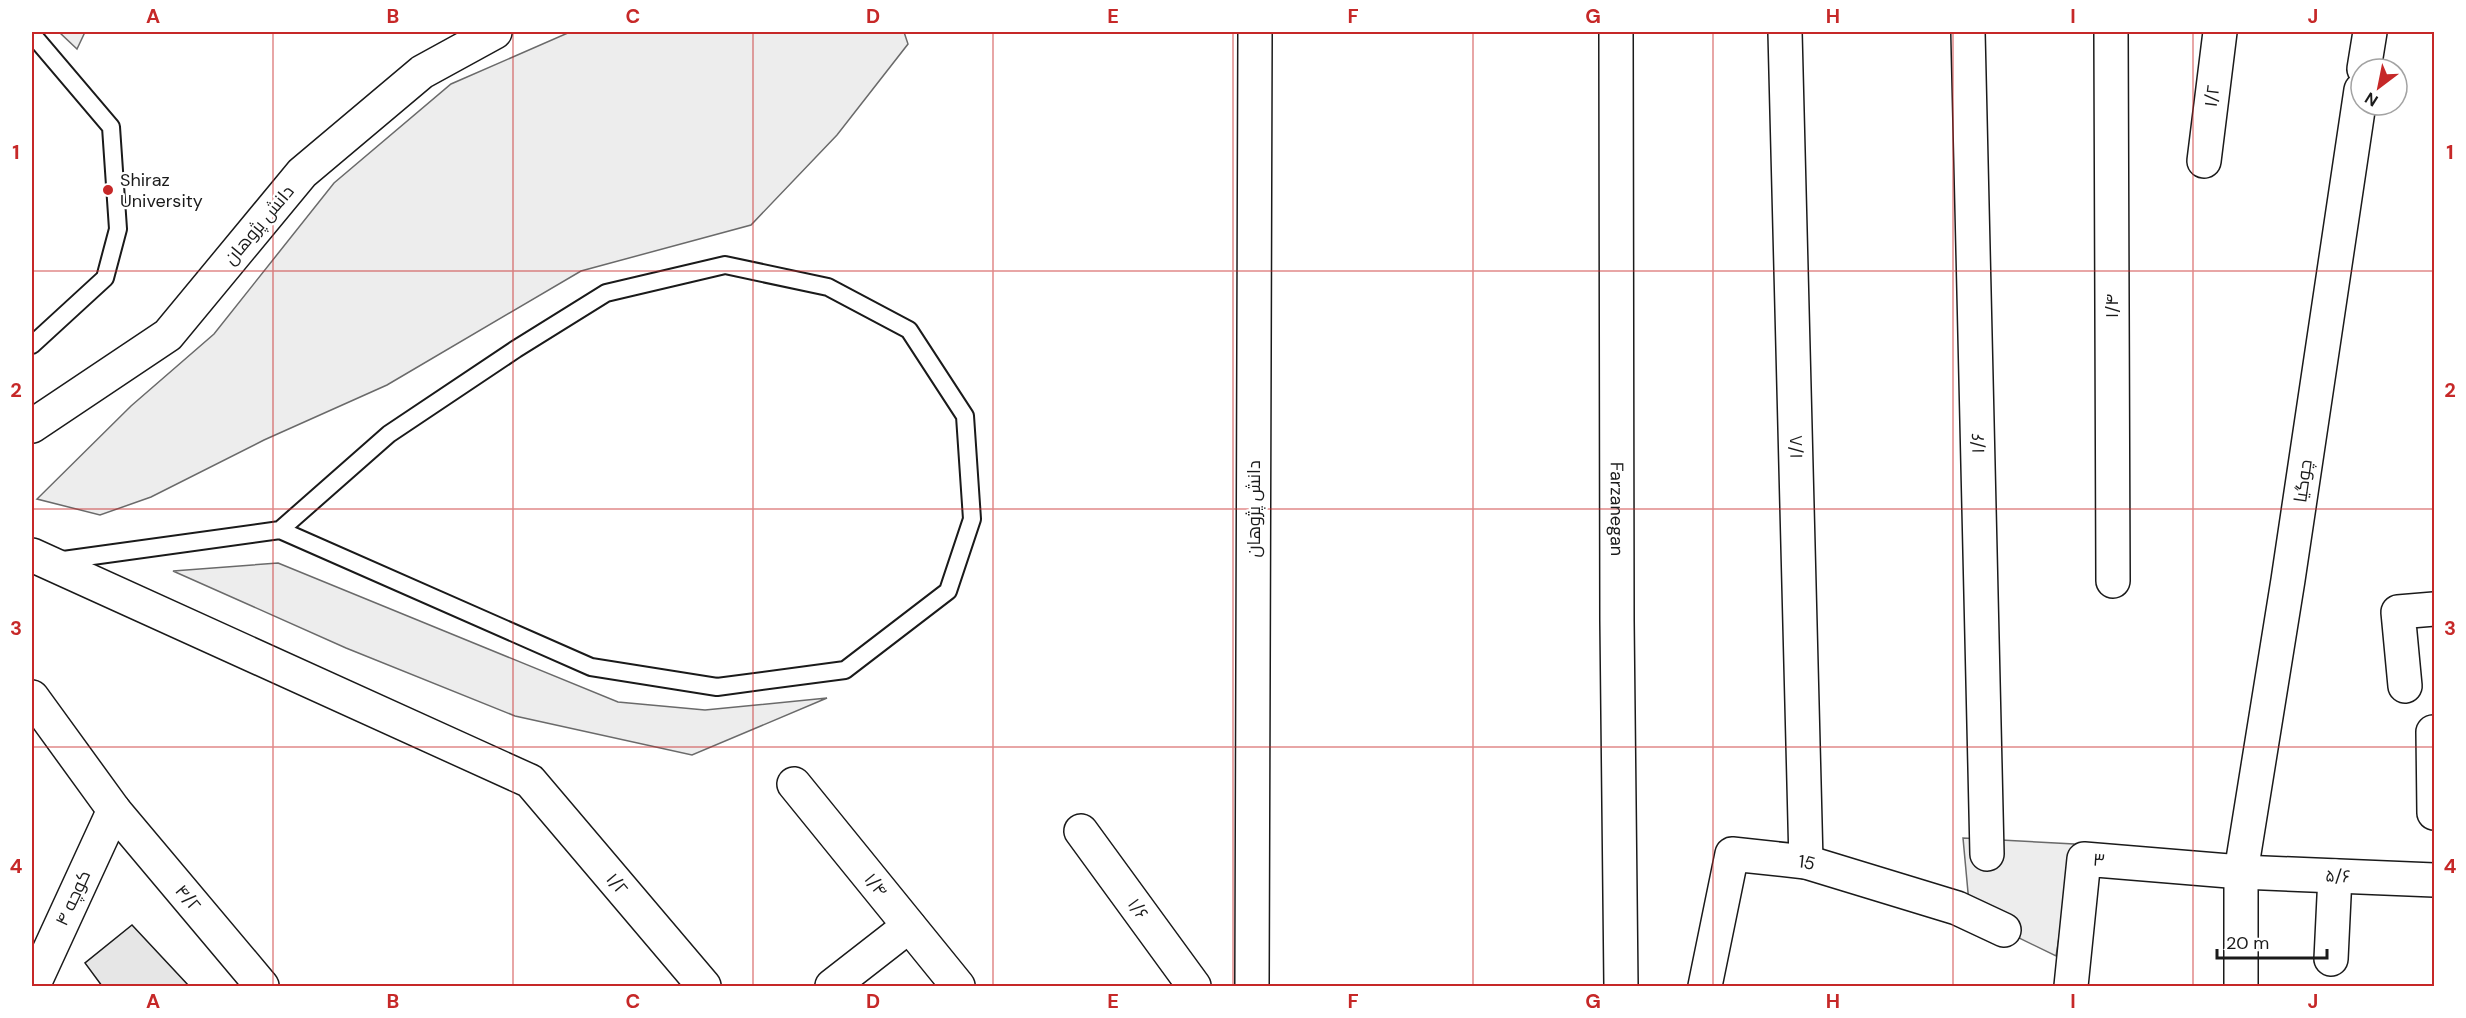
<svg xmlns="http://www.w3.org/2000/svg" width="2466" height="1018" viewBox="0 0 2466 1018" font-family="'DM Sans',Cairo,sans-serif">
<rect width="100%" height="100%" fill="#fff"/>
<!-- built -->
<path fill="#ededed" stroke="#6a6a6a" stroke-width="1.5" d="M 59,32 L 85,32 L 77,49 Z
M 570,32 L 904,32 L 908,44 L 837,135 L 751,225 L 581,271 L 387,385 L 264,440 L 151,497 L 100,515 L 37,499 L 131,406 L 214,334 L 334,183 L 451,84 Z
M 278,563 L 618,702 L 705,710 L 827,698 L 692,755 L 515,716 L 346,648 L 173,571 Z
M 1963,838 L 2074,844 L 2056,956 L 1970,914 Z"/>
<!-- building -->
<path fill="#e6e6e6" stroke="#1a1a1a" stroke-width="1.5" d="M 132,925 L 189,986 L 102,986 L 85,963 Z"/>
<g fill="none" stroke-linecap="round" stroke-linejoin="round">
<!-- lane casing -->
<g stroke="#1a1a1a" stroke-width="20">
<path id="lane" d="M 32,34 L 111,127 L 118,229 L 105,278 L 32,345
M 56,561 L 280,530 L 591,667 L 717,687 L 845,670 L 948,591 L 972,519 L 965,416 L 909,330 L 828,287 L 725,265 L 606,293 L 516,349 L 389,434 L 280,530"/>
</g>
<!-- street casing -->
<g stroke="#1a1a1a" stroke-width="36">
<g id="street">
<path d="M 1785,32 L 1806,862"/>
<path d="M 1968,32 L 1987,854"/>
<path d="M 2111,32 L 2113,581"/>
<path d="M 2364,69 L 2370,32"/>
<path d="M 2204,161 L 2220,32"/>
<path d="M 32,426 L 168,335 L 302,173 L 422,72 L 495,32"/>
<path d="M 32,555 L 530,781 L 704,986"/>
<path d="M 2405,686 L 2398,612 L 2434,609"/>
<path d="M 32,697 L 114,810 L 262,986"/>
<path d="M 2433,732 L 2434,813"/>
<path d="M 794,784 L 958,986"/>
<path d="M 1081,831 L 1194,986"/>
<path d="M 2331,959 L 2335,876"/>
<path d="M 33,986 L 114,810"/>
<path d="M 832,986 L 909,926"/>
<path d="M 1252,986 L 1255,32"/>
<path id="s1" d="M 1705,986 L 1732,854 L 1806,862 L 1957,908 L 2004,930"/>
<path d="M 2071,986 L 2084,859 L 2241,872 L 2434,880"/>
<path d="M 2241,986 L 2241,872 L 2288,580 L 2361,90"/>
</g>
</g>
<!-- secondary casing -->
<g stroke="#1a1a1a" stroke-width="36">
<g id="secondary">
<path id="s2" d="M 1616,32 L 1617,621 L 1621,986"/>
</g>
</g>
<!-- lane -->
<use href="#lane" stroke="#fff" stroke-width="16"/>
<!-- street -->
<use href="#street" stroke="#fff" stroke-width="33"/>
<!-- secondary -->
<use href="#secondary" stroke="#fff" stroke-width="33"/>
</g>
<!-- grid -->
<path fill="none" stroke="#c62828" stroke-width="1.5" stroke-opacity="0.55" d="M 273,32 L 273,986M 513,32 L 513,986M 753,32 L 753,986M 993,32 L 993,986M 1233,32 L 1233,986M 1473,32 L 1473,986M 1713,32 L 1713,986M 1953,32 L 1953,986M 2193,32 L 2193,986M 32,271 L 2434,271M 32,509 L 2434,509M 32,747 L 2434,747"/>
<!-- markers -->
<circle fill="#c62828" stroke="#fff" stroke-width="2" cx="108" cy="190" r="6"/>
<g text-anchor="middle" stroke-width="4.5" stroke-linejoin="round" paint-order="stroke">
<!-- street labels -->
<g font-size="18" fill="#1a1a1a" stroke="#fff">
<text transform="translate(2212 96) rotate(-83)" y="6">۱/۲</text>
<text transform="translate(259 225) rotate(-50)" y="6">دانش پژوهان</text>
<text transform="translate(2112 306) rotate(-90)" y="6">۱/۴</text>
<text transform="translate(1978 443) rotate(-91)" y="6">۱/۶</text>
<text transform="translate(1796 447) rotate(-91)" y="6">۱/۸</text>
<text transform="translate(2303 481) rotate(-82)" y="6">چوگیا</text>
<text transform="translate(1254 509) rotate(-90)" y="6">دانش پژوهان</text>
<text dy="6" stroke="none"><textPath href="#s2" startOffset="477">Farzanegan</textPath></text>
<text transform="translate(2099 860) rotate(4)" y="6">۳</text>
<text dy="6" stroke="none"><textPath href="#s1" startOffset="210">15</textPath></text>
<text transform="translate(2338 876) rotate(2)" y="6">۵/۶</text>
<text transform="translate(617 884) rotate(50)" y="6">۱/۲</text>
<text transform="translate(876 885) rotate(51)" y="6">۱/۴</text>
<text transform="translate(73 898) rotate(-65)" y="6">کوچه ۴</text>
<text transform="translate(188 898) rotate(50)" y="6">۴/۲</text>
<text transform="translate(1138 909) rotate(54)" y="6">۱/۶</text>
</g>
<!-- poi labels -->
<g font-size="18" fill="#1a1a1a" stroke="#fff" text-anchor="start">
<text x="120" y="186">Shiraz<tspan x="120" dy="21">University</tspan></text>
</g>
</g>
<!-- border -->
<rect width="2466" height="1018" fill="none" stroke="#ffffff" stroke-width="66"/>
<!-- north arrow -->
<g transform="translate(2379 87) rotate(212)"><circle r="28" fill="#ffffff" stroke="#a3a3a3" stroke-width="1.5"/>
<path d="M0-4.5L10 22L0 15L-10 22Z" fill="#c62828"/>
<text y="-9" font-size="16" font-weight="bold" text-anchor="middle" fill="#1a1a1a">N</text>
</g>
<!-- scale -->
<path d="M2217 949v9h110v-9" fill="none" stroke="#1a1a1a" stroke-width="3"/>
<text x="2226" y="949" font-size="18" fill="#1a1a1a" stroke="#ffffff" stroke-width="4.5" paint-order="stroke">20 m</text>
<rect x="33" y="33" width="2400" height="952" fill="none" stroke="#c62828" stroke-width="2"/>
<g font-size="20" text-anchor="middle" font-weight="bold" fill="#c62828">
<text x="153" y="23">A</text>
<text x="393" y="23">B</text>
<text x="633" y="23">C</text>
<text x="873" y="23">D</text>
<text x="1113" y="23">E</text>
<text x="1353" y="23">F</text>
<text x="1593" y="23">G</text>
<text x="1833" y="23">H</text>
<text x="2073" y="23">I</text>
<text x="2313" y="23">J</text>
<text x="16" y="159">1</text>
<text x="2450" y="159">1</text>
<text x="16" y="397">2</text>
<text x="2450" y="397">2</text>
<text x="16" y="635">3</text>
<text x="2450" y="635">3</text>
<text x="16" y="873">4</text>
<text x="2450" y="873">4</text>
<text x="153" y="1008">A</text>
<text x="393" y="1008">B</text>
<text x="633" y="1008">C</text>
<text x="873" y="1008">D</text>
<text x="1113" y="1008">E</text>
<text x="1353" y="1008">F</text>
<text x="1593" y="1008">G</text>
<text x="1833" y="1008">H</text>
<text x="2073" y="1008">I</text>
<text x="2313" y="1008">J</text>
</g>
</svg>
